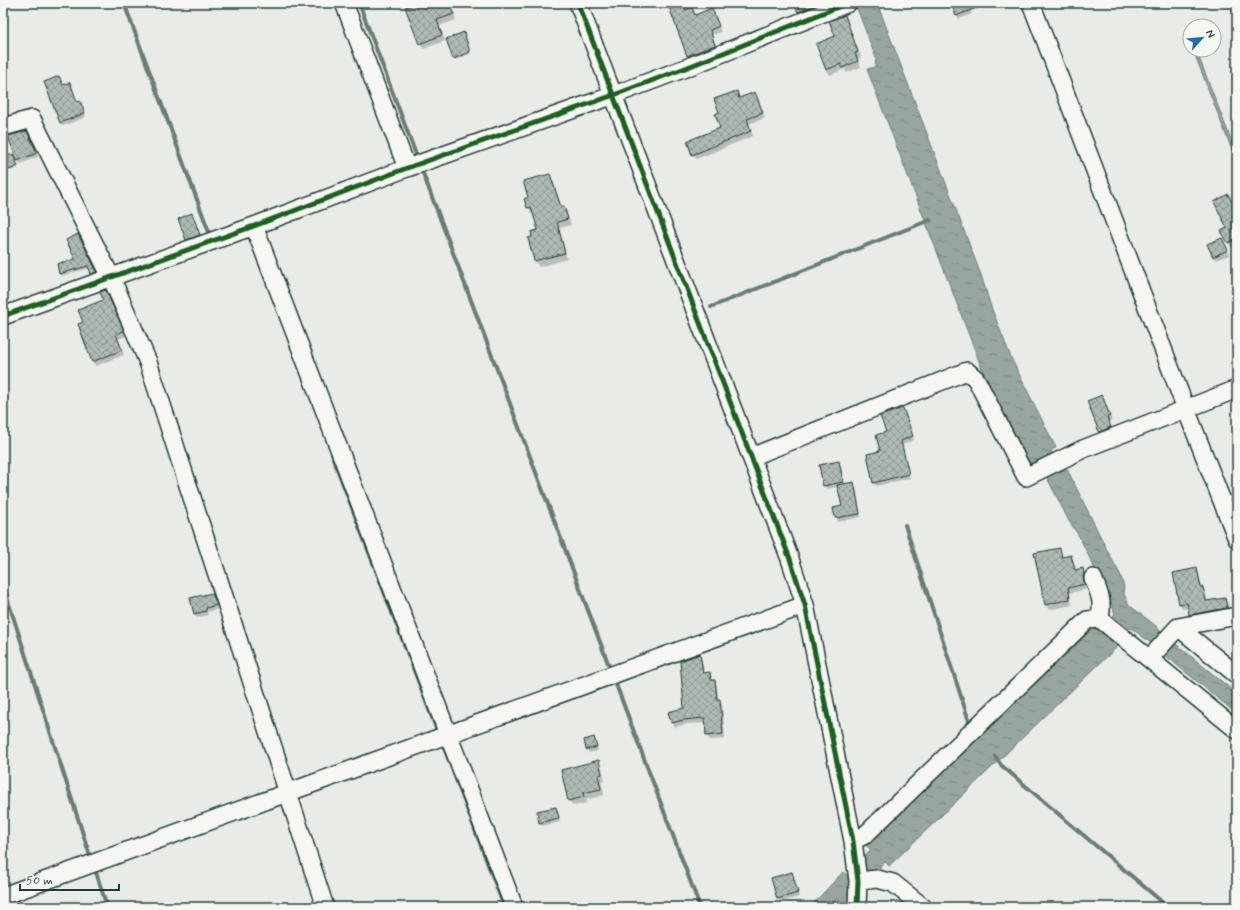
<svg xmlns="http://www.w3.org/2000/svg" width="1240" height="910" viewBox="0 0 1240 910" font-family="Mynerve,sans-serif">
<defs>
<pattern id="water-ripples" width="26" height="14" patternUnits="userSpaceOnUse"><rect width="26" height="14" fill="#99a6a0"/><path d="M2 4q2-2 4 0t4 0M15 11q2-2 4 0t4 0" fill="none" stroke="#7c8883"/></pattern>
<pattern id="building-cross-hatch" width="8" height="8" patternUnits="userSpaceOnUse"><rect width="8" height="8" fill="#b0bab5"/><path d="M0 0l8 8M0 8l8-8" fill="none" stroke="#8f9894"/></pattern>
</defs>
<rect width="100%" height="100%" fill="#e9ebe7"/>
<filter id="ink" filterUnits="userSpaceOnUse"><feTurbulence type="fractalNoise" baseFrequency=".025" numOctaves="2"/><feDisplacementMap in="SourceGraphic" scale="8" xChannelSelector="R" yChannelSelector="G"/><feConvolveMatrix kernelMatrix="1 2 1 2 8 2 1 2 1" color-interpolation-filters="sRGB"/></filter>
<g filter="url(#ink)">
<!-- water -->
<path fill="url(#water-ripples)" stroke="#687c75" d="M 855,3 L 870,3 L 872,6 L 877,3 L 981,275 L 991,307 L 1012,360 L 1056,448 L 1051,450 L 1061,471 L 1067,469 L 1108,552 L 1120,574 L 1124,587 L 1123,592 L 1129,605 L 1156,626 L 1160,631 L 1157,636 L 1172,648 L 1176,644 L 1237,694 L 1237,714 L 1166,656 L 1170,651 L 1155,639 L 1151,643 L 1131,628 L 1127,630 L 1114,642 L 1118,646 L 889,866 L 885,862 L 843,907 L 810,907 L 843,872 L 847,875 L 871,850 L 866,845 L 1096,626 L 1099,629 L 1115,614 L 1111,602 L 1079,536 L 1069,521 L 1038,460 L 1028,464 L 987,382 L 867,69 L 875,67 L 876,58 Z
M 1193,50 L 1196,50 L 1237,155 L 1237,163 Z"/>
<!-- shadow -->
<path fill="#0003" d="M 419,3 L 450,3 L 456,20 L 439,26 L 445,41 L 423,49 L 406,8 Z
M 682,3 L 686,11 L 692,9 L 696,16 L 712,10 L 721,32 L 712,35 L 718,51 L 691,61 L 670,7 Z
M 795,3 L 805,3 L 809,12 L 801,16 Z
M 956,3 L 967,3 L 972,14 L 959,19 L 957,16 Z
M 845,16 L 861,57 L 858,59 L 861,67 L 846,73 L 845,69 L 830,75 L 826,69 L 836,37 Z
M 465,35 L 470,54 L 455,60 L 454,58 Z
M 63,86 L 72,87 L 78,103 L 80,102 L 86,117 L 63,126 L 60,122 Z
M 736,92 L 740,98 L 757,98 L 765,118 L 749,124 L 753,136 L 696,159 L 693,154 L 722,129 L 720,112 Z
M 28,136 L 38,157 L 20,164 L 18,160 Z
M 14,156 L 18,168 L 11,171 L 10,169 Z
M 549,175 L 553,181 L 562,208 L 564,207 L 567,213 L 571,225 L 559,228 L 567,259 L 539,267 L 535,261 L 533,238 L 539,231 L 534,213 L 531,214 L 525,199 L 530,198 Z
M 1237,213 L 1237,244 L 1231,247 L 1223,232 L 1229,228 Z
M 192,215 L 202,239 L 189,243 L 187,239 Z
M 78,235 L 98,275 L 94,276 L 90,268 L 62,276 L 60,273 L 77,260 Z
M 1224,243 L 1229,255 L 1216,260 L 1214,256 Z
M 108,296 L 126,336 L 118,339 L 124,355 L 95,366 L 93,361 L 84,323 Z
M 1104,400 L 1112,420 L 1109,421 L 1112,431 L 1102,435 L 1100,431 Z
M 904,413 L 914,440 L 902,445 L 910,478 L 876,486 L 874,483 L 887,433 Z
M 839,462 L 841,466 L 845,484 L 853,483 L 856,487 L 861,517 L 838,522 L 834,509 L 843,507 L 839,487 L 826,489 L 824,485 Z
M 1059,549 L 1063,558 L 1071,556 L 1074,561 L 1076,571 L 1083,570 L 1087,579 L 1085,583 L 1087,589 L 1070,593 L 1072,605 L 1049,610 L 1046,605 L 1035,554 Z
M 1196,569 L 1199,574 L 1202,588 L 1206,593 L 1207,602 L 1225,599 L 1228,604 L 1230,613 L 1193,620 L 1190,614 L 1189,608 L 1183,609 L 1180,604 Z
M 212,594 L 218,609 L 207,612 L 208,615 L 197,618 L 195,614 Z
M 699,655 L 702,660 L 704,673 L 710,673 L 713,681 L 714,681 L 717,686 L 718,700 L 722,705 L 725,739 L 710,740 L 707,736 L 706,723 L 687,724 L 675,727 L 672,722 L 685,709 Z
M 594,738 L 598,751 L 589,753 L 587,749 Z
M 599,762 L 602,768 L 605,780 L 601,781 L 604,795 L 586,800 L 587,803 L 573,806 L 569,800 Z
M 555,808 L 560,822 L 542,826 L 540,823 Z
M 792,874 L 799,897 L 780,902 L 778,898 Z"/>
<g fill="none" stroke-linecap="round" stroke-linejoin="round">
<!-- stream -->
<path stroke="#687c75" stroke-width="4" d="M 124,3 L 209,232
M 359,3 L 418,160
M 421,168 L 611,671
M 711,307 L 930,220
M 333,458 L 436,728
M 905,525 L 970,724
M 3,585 L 90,856
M 614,679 L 700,907
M 443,745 L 504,907
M 995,756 L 1001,765 L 1168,907
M 96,872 L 107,907"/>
</g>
<!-- building -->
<path fill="url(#building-cross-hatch)" stroke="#1f3d34" d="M 416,3 L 449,3 L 454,14 L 437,20 L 442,35 L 419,44 L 405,7 Z
M 678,3 L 683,3 L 686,10 L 692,7 L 695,15 L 712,8 L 719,26 L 710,30 L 715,45 L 687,56 L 669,7 Z
M 794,3 L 821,3 L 798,12 Z
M 951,3 L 987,3 L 987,4 L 956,16 Z
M 845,15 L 858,52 L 855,53 L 858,61 L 842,68 L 841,64 L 826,70 L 816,44 L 835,36 L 829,21 Z
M 464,32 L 470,52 L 453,59 L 446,39 Z
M 59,76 L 63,85 L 70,82 L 77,102 L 80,101 L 85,113 L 60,123 L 44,82 Z
M 737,91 L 739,98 L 755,92 L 763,113 L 747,119 L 751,131 L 692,155 L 687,141 L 720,128 L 715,114 L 719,112 L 714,99 Z
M 27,131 L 37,153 L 17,161 L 8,136 Z
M 13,154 L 18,166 L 9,170 L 4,157 Z
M 550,174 L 561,207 L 564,206 L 568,219 L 557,222 L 565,253 L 534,261 L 528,238 L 532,237 L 531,232 L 538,230 L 531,207 L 527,208 L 524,199 L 528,197 L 523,181 Z
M 1228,194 L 1237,212 L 1237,246 L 1234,240 L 1228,243 L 1221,231 L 1227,228 L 1214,202 Z
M 192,213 L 200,235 L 186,240 L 178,219 Z
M 78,234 L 97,272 L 91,274 L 88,266 L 59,274 L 57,264 L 75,259 L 66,240 Z
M 1222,238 L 1228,250 L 1213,257 L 1207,244 Z
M 106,290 L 124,331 L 116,334 L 122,350 L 92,362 L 78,324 L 83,322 L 78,310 L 103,300 L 100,292 Z
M 1102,395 L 1110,416 L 1107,417 L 1111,427 L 1099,432 L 1087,401 Z
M 903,408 L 913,436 L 901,441 L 909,474 L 873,483 L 867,454 L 880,451 L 876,435 L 886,432 L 880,416 Z
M 839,461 L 843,482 L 823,486 L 819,465 Z
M 854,482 L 860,514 L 835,518 L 833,508 L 842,506 L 837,485 Z
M 1060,548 L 1062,557 L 1071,555 L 1075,570 L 1083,568 L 1084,573 L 1083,577 L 1085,584 L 1068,588 L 1070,599 L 1045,605 L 1034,553 Z
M 1197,568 L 1201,588 L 1203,587 L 1206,601 L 1225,598 L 1227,608 L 1189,615 L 1187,603 L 1179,604 L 1173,573 Z
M 212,593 L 217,605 L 206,608 L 206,611 L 194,614 L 190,598 Z
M 700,654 L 703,673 L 710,672 L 711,680 L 715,680 L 717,699 L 720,699 L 723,734 L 706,736 L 705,718 L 684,720 L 671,723 L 668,712 L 684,708 L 680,661 Z
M 594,737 L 597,747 L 586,750 L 584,740 Z
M 599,760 L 602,774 L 598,775 L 601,789 L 583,793 L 584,797 L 568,801 L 561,770 Z
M 556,807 L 559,818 L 539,823 L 537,811 Z
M 792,872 L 798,893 L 777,899 L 771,878 Z"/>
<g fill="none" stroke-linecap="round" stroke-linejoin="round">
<!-- minor casing -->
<g stroke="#1f3d34" stroke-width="20">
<path id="minor" d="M 344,3 L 407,168
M 578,3 L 790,559 L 805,605 L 853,841 L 858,881 L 857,907
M 1031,3 L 1186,409 L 1237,539
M 3,127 L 32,119 L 111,277 L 148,362 L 325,907
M 254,226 L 514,907
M 3,316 L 254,226 L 407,168 L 614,95 L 688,67 L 848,3
M 751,457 L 967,371 L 976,379 L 1026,477 L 1083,449 L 1237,389
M 1093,578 C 1100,595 1103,600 1100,619
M 1178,627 L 1237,675
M 1150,658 L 1178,627 L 1237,616
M 853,841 L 865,835 L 1087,620 L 1100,619 L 1237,730
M 858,881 L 877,879 L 893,883 L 923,907
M 3,896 L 805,605"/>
</g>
<!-- minor -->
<use href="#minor" stroke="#f6f6f2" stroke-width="17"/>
<!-- cycleway casing -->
<g stroke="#f6f6f2" stroke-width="8">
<path id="cycleway" d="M 578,3 L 790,559 L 805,605 L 853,841 L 858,881 L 857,907
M 3,316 L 254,226 L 407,168 L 614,95 L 688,67 L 848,3"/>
</g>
<!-- cycleway -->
<use href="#cycleway" stroke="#1b5e20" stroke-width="5"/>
</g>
</g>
<!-- margin -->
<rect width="1240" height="910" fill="none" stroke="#f6f6f2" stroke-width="16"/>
<rect x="8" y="8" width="1224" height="894" fill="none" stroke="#1f3d34" stroke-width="1.5" filter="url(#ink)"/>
<!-- north arrow -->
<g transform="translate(1202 38) rotate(63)"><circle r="19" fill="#f6f6f2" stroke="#a0aca6"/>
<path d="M0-3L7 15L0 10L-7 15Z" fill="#1f6fb2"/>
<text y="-6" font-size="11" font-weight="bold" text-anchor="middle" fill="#1f3d34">N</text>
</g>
<!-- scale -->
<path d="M20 884v6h99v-6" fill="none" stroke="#1f3d34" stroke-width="2"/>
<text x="26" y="884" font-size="12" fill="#1f3d34" stroke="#f6f6f2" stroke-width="3" paint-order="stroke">50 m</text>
</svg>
